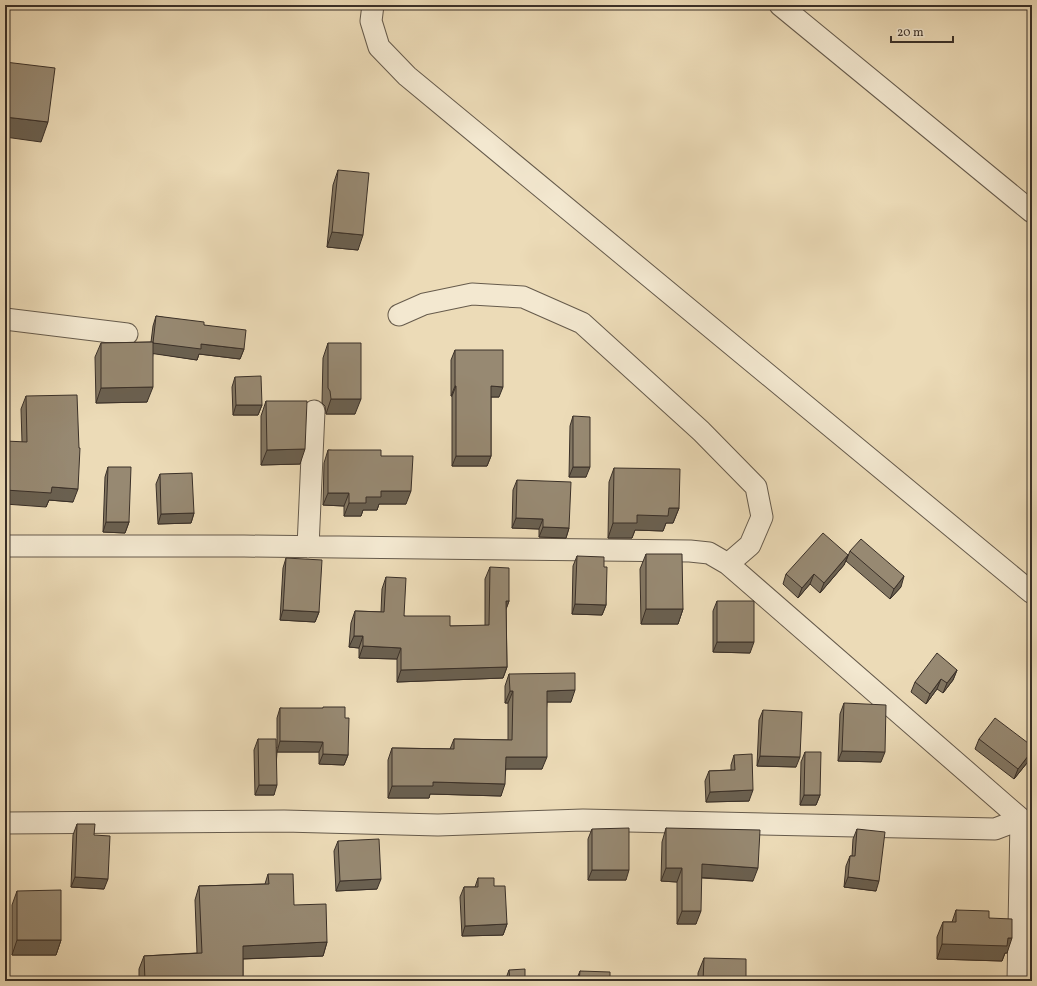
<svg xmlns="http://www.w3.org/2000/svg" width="1037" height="986" viewBox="0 0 1037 986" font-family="Vollkorn,serif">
<rect width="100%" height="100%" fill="#ecdbb7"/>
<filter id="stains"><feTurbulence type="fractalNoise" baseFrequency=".005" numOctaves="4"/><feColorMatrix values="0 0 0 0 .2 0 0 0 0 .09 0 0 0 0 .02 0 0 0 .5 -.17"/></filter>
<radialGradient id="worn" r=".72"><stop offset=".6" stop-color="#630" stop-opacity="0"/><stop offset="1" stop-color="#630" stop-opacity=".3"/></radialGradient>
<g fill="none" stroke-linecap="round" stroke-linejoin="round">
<!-- minor casing -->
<g stroke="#665b4c" stroke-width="23">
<path id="minor" d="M 373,5 L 371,21 L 379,47 L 407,76 L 1032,593
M 780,5 L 1032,212
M 399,315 L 424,304 L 472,294 L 523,297 L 582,323 L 701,431 L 756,487 L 762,517 L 750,545 L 728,564
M 5,319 L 127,334
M 5,546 L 244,546 L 690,551 L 709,553 L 728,564 L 1021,819
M 308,547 L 314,411
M 5,823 L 284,821 L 438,825 L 583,820 L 995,829 L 1021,819
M 1018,981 L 1021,819"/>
</g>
<!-- minor -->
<use href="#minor" stroke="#f3e8d0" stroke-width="21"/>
</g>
<!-- wall -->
<path fill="#827662" stroke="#3a3028" d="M 338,170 L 358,250 L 327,247 L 333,185 Z
M 156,316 L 204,325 L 244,349 L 240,359 L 199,354 L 197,360 L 153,353 L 147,402 L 96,403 L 95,357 L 101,343 L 151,342 L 153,326 Z
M 328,343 L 355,414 L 326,414 L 325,406 L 322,403 L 323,358 Z
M 455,350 L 499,397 L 491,397 L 491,456 L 487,466 L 452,466 L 452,396 L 451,396 L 451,360 Z
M 235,377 L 262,405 L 258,415 L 233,415 L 232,387 Z
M 26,396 L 73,502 L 49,500 L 46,507 L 22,442 L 21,409 Z
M 266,401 L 300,464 L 261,465 L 261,416 Z
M 573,416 L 586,477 L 569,477 L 570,426 Z
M 328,450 L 381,456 L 406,504 L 379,504 L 377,510 L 363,510 L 361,516 L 344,516 L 344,506 L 323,505 L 324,463 Z
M 108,467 L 129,522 L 125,533 L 103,532 L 105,477 Z
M 614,468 L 679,508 L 673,523 L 666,523 L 663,531 L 635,530 L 632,538 L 608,538 L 609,482 Z
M 160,474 L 194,513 L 191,523 L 158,524 L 156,484 Z
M 517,480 L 569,528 L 566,538 L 539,537 L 539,529 L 512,528 L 513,490 Z
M 850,551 L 901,587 L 890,599 L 846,561 Z
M 646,554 L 683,609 L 678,624 L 641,624 L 640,569 Z
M 848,555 L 844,565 L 820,593 L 810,584 L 798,598 L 783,584 L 786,574 Z
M 577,556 L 604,567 L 606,605 L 602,615 L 572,614 L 573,566 Z
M 286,558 L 319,612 L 315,622 L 280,620 L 283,568 Z
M 490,567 L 509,601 L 506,609 L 507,667 L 503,678 L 397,682 L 397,659 L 359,658 L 359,648 L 349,647 L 351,623 L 355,611 L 381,612 L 382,589 L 386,577 L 404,616 L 450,626 L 485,626 L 485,579 Z
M 717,601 L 750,653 L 713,652 L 713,611 Z
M 957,670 L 953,680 L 943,693 L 937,689 L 926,704 L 911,692 L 915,682 Z
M 509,674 L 571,702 L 547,702 L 542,769 L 506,769 L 501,796 L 430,794 L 429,798 L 388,798 L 388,760 L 392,748 L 450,749 L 454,739 L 508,740 L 508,703 L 505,703 L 505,686 Z
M 844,703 L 881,762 L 838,761 L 840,714 Z
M 280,708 L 345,718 L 348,755 L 344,765 L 319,764 L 319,752 L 277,752 L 274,795 L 255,795 L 254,750 L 258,739 L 277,748 L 277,718 Z
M 763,710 L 796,767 L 757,766 L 759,720 Z
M 979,739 L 1031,758 L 1014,779 L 975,749 Z
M 805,752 L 820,795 L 816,805 L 800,805 L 801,762 Z
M 734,755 L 749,801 L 706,802 L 705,781 L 709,771 L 731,770 L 731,765 Z
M 77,824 L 94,835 L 104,889 L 71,887 L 73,835 Z
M 666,828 L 753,881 L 701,878 L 696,924 L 677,924 L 677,882 L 661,881 L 662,842 Z
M 592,829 L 626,880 L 588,880 L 588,839 Z
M 857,829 L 876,891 L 844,887 L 846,866 L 850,856 L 852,856 L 853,839 Z
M 338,841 L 377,889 L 336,891 L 334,851 Z
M 268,874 L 294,905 L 327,942 L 323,956 L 243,959 L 243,981 L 139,981 L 139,969 L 144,956 L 197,953 L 195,900 L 199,886 L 265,884 Z
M 478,878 L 494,886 L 507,924 L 503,935 L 462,936 L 460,897 L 464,887 L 475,887 Z
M 17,891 L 61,940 L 56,955 L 12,955 L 12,905 Z
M 956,910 L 989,918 L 1007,953 L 1005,953 L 1002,961 L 937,959 L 937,937 L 943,922 L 952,922 Z
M 1032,922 L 1032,952 L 1031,952 L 1031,925 Z
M 704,958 L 746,981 L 698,981 L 698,973 Z
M 509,970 L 525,981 L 505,981 Z
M 580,971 L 610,981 L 576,981 Z"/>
<!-- shaded-wall -->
<path fill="#6a6050" stroke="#3a3028" d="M 5,117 L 48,122 L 41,142 L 5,137 Z
M 332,232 L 363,235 L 358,250 L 327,247 Z
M 153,343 L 201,344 L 244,349 L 240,359 L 199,354 L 197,360 L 149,353 Z
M 455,386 L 456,386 L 452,396 L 451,396 Z
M 491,386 L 503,387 L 499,397 L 487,397 Z
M 153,387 L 147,402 L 96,403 L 101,388 Z
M 331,399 L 361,399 L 355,414 L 326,414 Z
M 236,405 L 262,405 L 258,415 L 233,415 Z
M 305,449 L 300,464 L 261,465 L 267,450 Z
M 456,456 L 491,456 L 487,466 L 452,466 Z
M 573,467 L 590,467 L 586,477 L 569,477 Z
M 52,487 L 78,489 L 73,502 L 49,500 L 46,507 L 5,504 L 5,490 Z
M 381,491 L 411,491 L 406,504 L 379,504 L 377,510 L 363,510 L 361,516 L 344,516 L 349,503 Z
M 328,493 L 349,493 L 344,506 L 323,505 Z
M 669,508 L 679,508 L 673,523 L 666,523 L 663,531 L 635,530 L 632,538 L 608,538 L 613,523 L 637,515 Z
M 194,513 L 191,523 L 158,524 L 161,514 Z
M 516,518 L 543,519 L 539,529 L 512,528 Z
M 106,522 L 129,522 L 125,533 L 103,532 Z
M 543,527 L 569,528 L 566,538 L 539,537 Z
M 848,555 L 844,565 L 820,593 L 824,583 Z
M 814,574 L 810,584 L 798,598 L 802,588 Z
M 904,576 L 901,587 L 890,599 L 894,589 Z
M 506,601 L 509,601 L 505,612 Z
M 575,604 L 606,605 L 602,615 L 572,614 Z
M 646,609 L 683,609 L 678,624 L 641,624 Z
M 283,610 L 319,612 L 315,622 L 280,620 Z
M 354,636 L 363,636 L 359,648 L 349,647 Z
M 717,642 L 754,642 L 750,653 L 713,652 Z
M 363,646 L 401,648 L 397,659 L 359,658 Z
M 507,667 L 503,678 L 397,682 L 401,670 Z
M 957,670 L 953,680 L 943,693 L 947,683 Z
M 941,679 L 937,689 L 926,704 L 930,694 Z
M 575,690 L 571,702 L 543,702 L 547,691 Z
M 510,691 L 513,691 L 508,703 L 505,703 Z
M 280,741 L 323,742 L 319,752 L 277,752 Z
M 842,751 L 885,752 L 881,762 L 838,761 Z
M 1032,751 L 1032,754 L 1031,758 L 1014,779 L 1018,769 Z
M 323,754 L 348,755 L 344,765 L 319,764 Z
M 760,756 L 800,757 L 796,767 L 757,766 Z
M 506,757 L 547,757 L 542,769 L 502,769 Z
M 433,782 L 505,784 L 501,796 L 430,794 L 429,798 L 388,798 L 392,786 Z
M 259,785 L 277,785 L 274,795 L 255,795 Z
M 753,790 L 749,801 L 706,802 L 710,792 Z
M 804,795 L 820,795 L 816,805 L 800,805 Z
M 702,864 L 758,868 L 753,881 L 697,877 Z
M 666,868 L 682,868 L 677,882 L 661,881 Z
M 592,870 L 629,870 L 626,880 L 588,880 Z
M 75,877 L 108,879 L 104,889 L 71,887 Z
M 848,877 L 879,881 L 876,891 L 844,887 Z
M 381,879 L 377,889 L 336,891 L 340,881 Z
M 682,911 L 701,911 L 696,924 L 677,924 Z
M 507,924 L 503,935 L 462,936 L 465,926 Z
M 1008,938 L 1012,938 L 1007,953 L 1005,953 L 1002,961 L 937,959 L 942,944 Z
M 17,940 L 61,940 L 56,955 L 12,955 Z
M 327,942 L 323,956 L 238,959 L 243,946 Z"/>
<!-- building -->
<path fill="#978972" stroke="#3a3028" d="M 5,62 L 55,68 L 48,122 L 5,117 Z
M 338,170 L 369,173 L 363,235 L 332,232 Z
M 156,316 L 204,322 L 204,325 L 246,330 L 244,349 L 201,344 L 201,349 L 153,343 Z
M 153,342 L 153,387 L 101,388 L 101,343 Z
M 328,343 L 361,343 L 361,399 L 331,399 L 330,391 L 328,388 Z
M 455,350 L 503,350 L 503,387 L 491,386 L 491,456 L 456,456 L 456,386 L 455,386 Z
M 261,376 L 262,405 L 236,405 L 235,377 Z
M 77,395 L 79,448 L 80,448 L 78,489 L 52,487 L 51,493 L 5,490 L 5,441 L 27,442 L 26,396 Z
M 266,401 L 307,401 L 305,449 L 267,450 Z
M 573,416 L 590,417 L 590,467 L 573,467 Z
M 328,450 L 381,450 L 381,456 L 413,456 L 411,491 L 381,491 L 381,497 L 366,497 L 366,503 L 349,503 L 349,493 L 328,493 Z
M 108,467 L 131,467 L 129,522 L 106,522 Z
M 614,468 L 680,469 L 679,508 L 669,508 L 668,516 L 637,515 L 637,523 L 613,523 Z
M 192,473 L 194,513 L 161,514 L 160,474 Z
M 517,480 L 571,482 L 569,528 L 543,527 L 543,519 L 516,518 Z
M 823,533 L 848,555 L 824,583 L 814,574 L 802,588 L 786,574 Z
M 861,539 L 904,576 L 894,589 L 850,551 Z
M 646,554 L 682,554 L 683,609 L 646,609 Z
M 577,556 L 604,557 L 604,567 L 607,567 L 606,605 L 575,604 Z
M 286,558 L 322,560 L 319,612 L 283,610 Z
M 490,567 L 509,568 L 509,601 L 506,601 L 507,667 L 401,670 L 401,648 L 363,646 L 363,636 L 354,636 L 355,611 L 384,612 L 386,577 L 406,578 L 404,616 L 450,616 L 450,626 L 489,625 Z
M 717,601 L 754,601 L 754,642 L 717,642 Z
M 937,653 L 957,670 L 947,683 L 941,679 L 930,694 L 915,682 Z
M 575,673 L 575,690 L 547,691 L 547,757 L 506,757 L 505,784 L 433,782 L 433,786 L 392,786 L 392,748 L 454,749 L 454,739 L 512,740 L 513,691 L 510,691 L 509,674 Z
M 844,703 L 886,705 L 885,752 L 842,751 Z
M 323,707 L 345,707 L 345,718 L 349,718 L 348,755 L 323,754 L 323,742 L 280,741 L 280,708 L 323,708 Z
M 763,710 L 802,712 L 800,757 L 760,756 Z
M 995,718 L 1032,746 L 1032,751 L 1018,769 L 979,739 Z
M 5,736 L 8,736 L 6,794 L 5,794 Z
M 258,739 L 276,739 L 277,785 L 259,785 Z
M 805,752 L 821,752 L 820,795 L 804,795 Z
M 752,754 L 753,790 L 710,792 L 709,771 L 735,770 L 734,755 Z
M 77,824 L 95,824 L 94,835 L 110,836 L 108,879 L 75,877 Z
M 629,828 L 629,870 L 592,870 L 592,829 Z
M 666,828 L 760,830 L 758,868 L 702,864 L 701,911 L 682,911 L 682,868 L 666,868 Z
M 857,829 L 885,832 L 879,881 L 848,877 L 850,856 L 855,856 Z
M 379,839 L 381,879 L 340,881 L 338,841 Z
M 268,874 L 293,874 L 294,905 L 326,904 L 327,942 L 243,946 L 243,981 L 145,981 L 144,956 L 202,953 L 199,886 L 269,884 Z
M 478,878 L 494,878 L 494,886 L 505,886 L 507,924 L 465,926 L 464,887 L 478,887 Z
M 61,890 L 61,940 L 17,940 L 17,891 Z
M 956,910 L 989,911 L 989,918 L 1012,919 L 1012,938 L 1008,938 L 1007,946 L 942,944 L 943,922 L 956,922 Z
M 704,958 L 746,959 L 746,981 L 703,981 Z
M 525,969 L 525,981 L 510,981 L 509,970 Z
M 580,971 L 610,972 L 610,981 L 579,981 Z"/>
<!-- margin -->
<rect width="1037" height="986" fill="none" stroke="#ecdbb7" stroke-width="20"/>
<rect x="6" y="6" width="1025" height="974" fill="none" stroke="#3a3028" stroke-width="2"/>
<rect x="10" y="10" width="1017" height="966" fill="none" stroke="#3a3028"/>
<!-- scale -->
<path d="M891 36v6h62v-6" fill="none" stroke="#3a3028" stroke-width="2"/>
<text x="897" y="36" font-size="12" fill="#3a3028" stroke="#f3e8d0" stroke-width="3" paint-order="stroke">20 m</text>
<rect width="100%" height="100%" filter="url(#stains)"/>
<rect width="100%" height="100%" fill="url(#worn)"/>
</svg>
